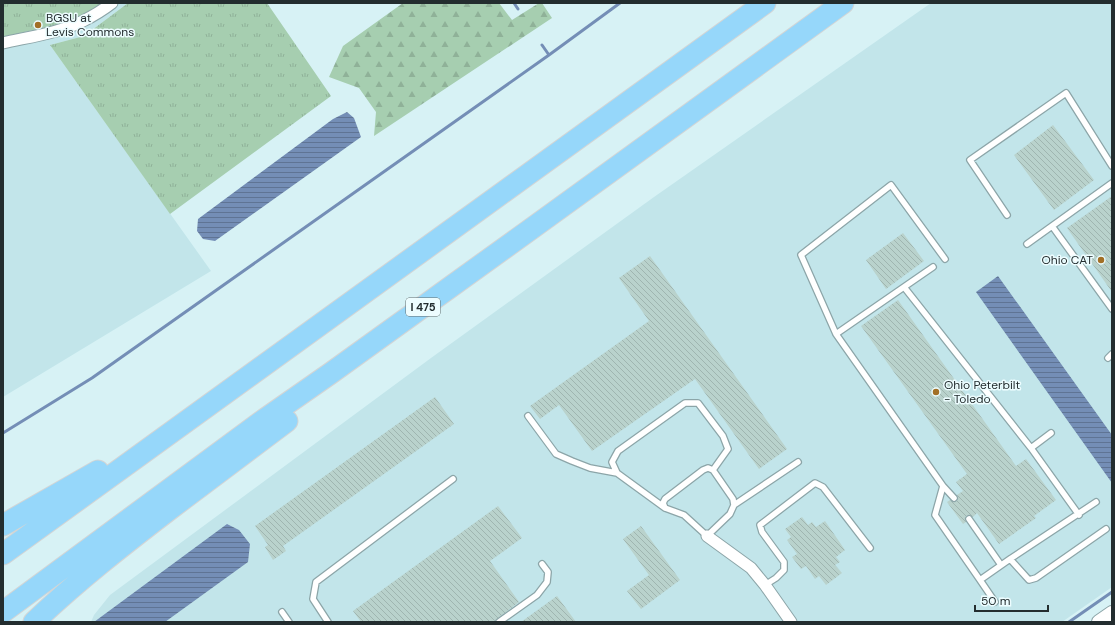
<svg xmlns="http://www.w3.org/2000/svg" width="1115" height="625" viewBox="0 0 1115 625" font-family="'DM Sans',sans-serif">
<defs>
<pattern id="grass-tufts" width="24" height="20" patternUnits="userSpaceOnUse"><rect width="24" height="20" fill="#a6ceb0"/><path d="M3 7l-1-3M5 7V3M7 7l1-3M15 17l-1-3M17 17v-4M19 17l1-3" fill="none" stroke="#8fb198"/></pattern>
<pattern id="forest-firs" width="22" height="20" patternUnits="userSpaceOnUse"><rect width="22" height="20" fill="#a6ceb0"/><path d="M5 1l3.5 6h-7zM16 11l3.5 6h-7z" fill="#8fb198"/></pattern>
<pattern id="water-rules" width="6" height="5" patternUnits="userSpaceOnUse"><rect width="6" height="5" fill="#748eb6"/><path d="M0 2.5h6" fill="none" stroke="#5f7494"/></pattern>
<pattern id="building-back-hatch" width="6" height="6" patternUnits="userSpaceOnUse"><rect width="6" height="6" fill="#b9d2cc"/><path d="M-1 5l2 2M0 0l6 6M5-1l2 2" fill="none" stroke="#9fb5b0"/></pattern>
</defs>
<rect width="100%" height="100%" fill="#d7f2f5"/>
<!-- built -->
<path fill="#c2e5ea" d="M 3,3 L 128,3 L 84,36 L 50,45 L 211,271 L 3,397 Z
M 931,3 L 1112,3 L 1112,587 L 1062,622 L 91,622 L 94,615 L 110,595 L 431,358 L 654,197 Z"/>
<!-- grass -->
<path fill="url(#grass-tufts)" d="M 3,3 L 102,3 L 81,17 L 64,23 L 3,37 Z
M 128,3 L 267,3 L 331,96 L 170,214 L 50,45 L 84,36 Z"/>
<!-- forest -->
<path fill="url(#forest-firs)" d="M 403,3 L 499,3 L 512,20 L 539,3 L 542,3 L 552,18 L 374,136 L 376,112 L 359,88 L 329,77 L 343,46 Z"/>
<!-- water -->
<path fill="url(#water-rules)" d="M 347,112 L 354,118 L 361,137 L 215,241 L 203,239 L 197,231 L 198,219 L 333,119 Z
M 998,276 L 1112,435 L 1112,483 L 976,292 Z
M 227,524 L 239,530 L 250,544 L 248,562 L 165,622 L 94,622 Z"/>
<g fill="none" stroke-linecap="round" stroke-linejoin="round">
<!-- stream -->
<path stroke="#748eb6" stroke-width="3" d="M 514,3 L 518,9
M 542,45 L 549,55
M 3,433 L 92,378 L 549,55 L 620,3
M 1069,622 L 1112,592"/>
</g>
<!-- building -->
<path fill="url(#building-back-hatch)" d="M 1053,125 L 1094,180 L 1054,210 L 1014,155 Z
M 1112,196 L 1112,292 L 1067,228 Z
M 903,233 L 924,261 L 886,289 L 866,260 Z
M 650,256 L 787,449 L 759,469 L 695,379 L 592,451 L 559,405 L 540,419 L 530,406 L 649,321 L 619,278 Z
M 898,300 L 1016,466 L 1026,459 L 1056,500 L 1034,516 L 1036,518 L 999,544 L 977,513 L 973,517 L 969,515 L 966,516 L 965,519 L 966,522 L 963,524 L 947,502 L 950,500 L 953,502 L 957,501 L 958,497 L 957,495 L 963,491 L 956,482 L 967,474 L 861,326 Z
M 435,397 L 454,424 L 283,546 L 286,551 L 273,560 L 265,547 L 268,545 L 255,526 Z
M 498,506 L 522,538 L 490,561 L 519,602 L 493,622 L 361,622 L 353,611 Z
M 802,517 L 808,525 L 812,522 L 816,527 L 825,521 L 845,550 L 836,557 L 840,562 L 835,565 L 842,573 L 826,585 L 819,576 L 815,579 L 806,566 L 801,569 L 792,557 L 797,554 L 787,540 L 791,537 L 785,529 Z
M 641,526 L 680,580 L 641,609 L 627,591 L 649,575 L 623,539 Z
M 557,596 L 576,622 L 521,622 Z"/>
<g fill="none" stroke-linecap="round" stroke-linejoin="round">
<!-- service casing -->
<g stroke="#8ca5a8" stroke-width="8">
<path id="service" d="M 1007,215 L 970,160 L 1066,93 L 1112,166
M 1052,226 L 1112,309
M 1027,244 L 1112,183
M 945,259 L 891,185 L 801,255 L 836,334 L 943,486 L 935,515 L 980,580 L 1010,559 L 1096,502
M 933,267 L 904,287 L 1031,448
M 836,334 L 904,287
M 1108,358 L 1112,354
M 528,416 L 556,454 L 572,461 L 590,468 L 617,473
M 1051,433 L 1031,448 L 1079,515
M 708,468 L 713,470 L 733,499 L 734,505 L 730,514 L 707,536 L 684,515 L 665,508 L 663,503 L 665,499 L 703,470 Z
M 943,486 L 954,498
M 734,505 L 798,462
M 665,508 L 617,473 L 612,462 L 618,451 L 685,403 L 698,403 L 723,436 L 728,449 L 713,470
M 969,519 L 1001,565
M 1010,559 L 1029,580 L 1036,578 L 1106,529
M 980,580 L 995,602
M 765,585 L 776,578 L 784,570 L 784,562 L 762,532 L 760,525 L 815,483 L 823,487 L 870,548
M 282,612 L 289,622
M 328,622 L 313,599 L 316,582 L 453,479
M 499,622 L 537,595 L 547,582 L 548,572 L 542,564"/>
</g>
<!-- minor casing -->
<g stroke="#8ca5a8" stroke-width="13">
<path id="minor" d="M 3,43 C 29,37 59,33 83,21 C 93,16 103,10 112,3
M 707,536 L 751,568 L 765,585 L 791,622"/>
</g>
<!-- tertiary casing -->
<g stroke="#8ca5a8" stroke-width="16">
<path id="tertiary" d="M 1099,622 L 1112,613"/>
</g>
<!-- motorway casing -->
<g stroke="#d3d5d5" stroke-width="23">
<path id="motorway" d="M 3,525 L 98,471
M 3,554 L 765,3
M 3,612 L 265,419 L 331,373 L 531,229 L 843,3
M 34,622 C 77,581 123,545 170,509 C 209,480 248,450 287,421"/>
</g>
<!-- service -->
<use href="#service" stroke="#fff" stroke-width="5.5"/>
<!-- minor -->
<use href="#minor" stroke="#fff" stroke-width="11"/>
<!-- tertiary -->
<use href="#tertiary" stroke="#fff" stroke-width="14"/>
<!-- motorway -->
<use href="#motorway" stroke="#96d7fa" stroke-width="21"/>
</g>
<!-- markers -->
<g fill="#a26f26" stroke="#edfdff" stroke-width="1.5">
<circle cx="38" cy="25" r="4"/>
<circle cx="1101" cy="260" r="4"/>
<circle cx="936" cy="392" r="4"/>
</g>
<g text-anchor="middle" stroke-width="3" stroke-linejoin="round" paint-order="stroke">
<!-- shield labels -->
<rect fill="#edfdff" stroke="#606b6d" stroke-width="1" x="406" y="298" width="34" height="18" rx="3"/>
<g font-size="11" font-weight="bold" fill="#232d2f">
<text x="423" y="311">I 475</text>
</g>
<!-- poi labels -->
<g font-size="12" fill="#232d2f" stroke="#edfdff" text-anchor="start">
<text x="46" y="22">BGSU at<tspan x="46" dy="14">Levis Commons</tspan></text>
<text x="1093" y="264" text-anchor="end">Ohio CAT</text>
<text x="944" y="389">Ohio Peterbilt<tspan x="944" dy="14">- Toledo</tspan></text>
</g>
</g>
<!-- border -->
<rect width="1115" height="625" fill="none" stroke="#232d2f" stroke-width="8"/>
<!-- scale -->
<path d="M975 605v6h73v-6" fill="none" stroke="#232d2f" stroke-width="2"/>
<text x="981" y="605" font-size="12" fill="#232d2f" stroke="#edfdff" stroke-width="3" paint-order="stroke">50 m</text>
</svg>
